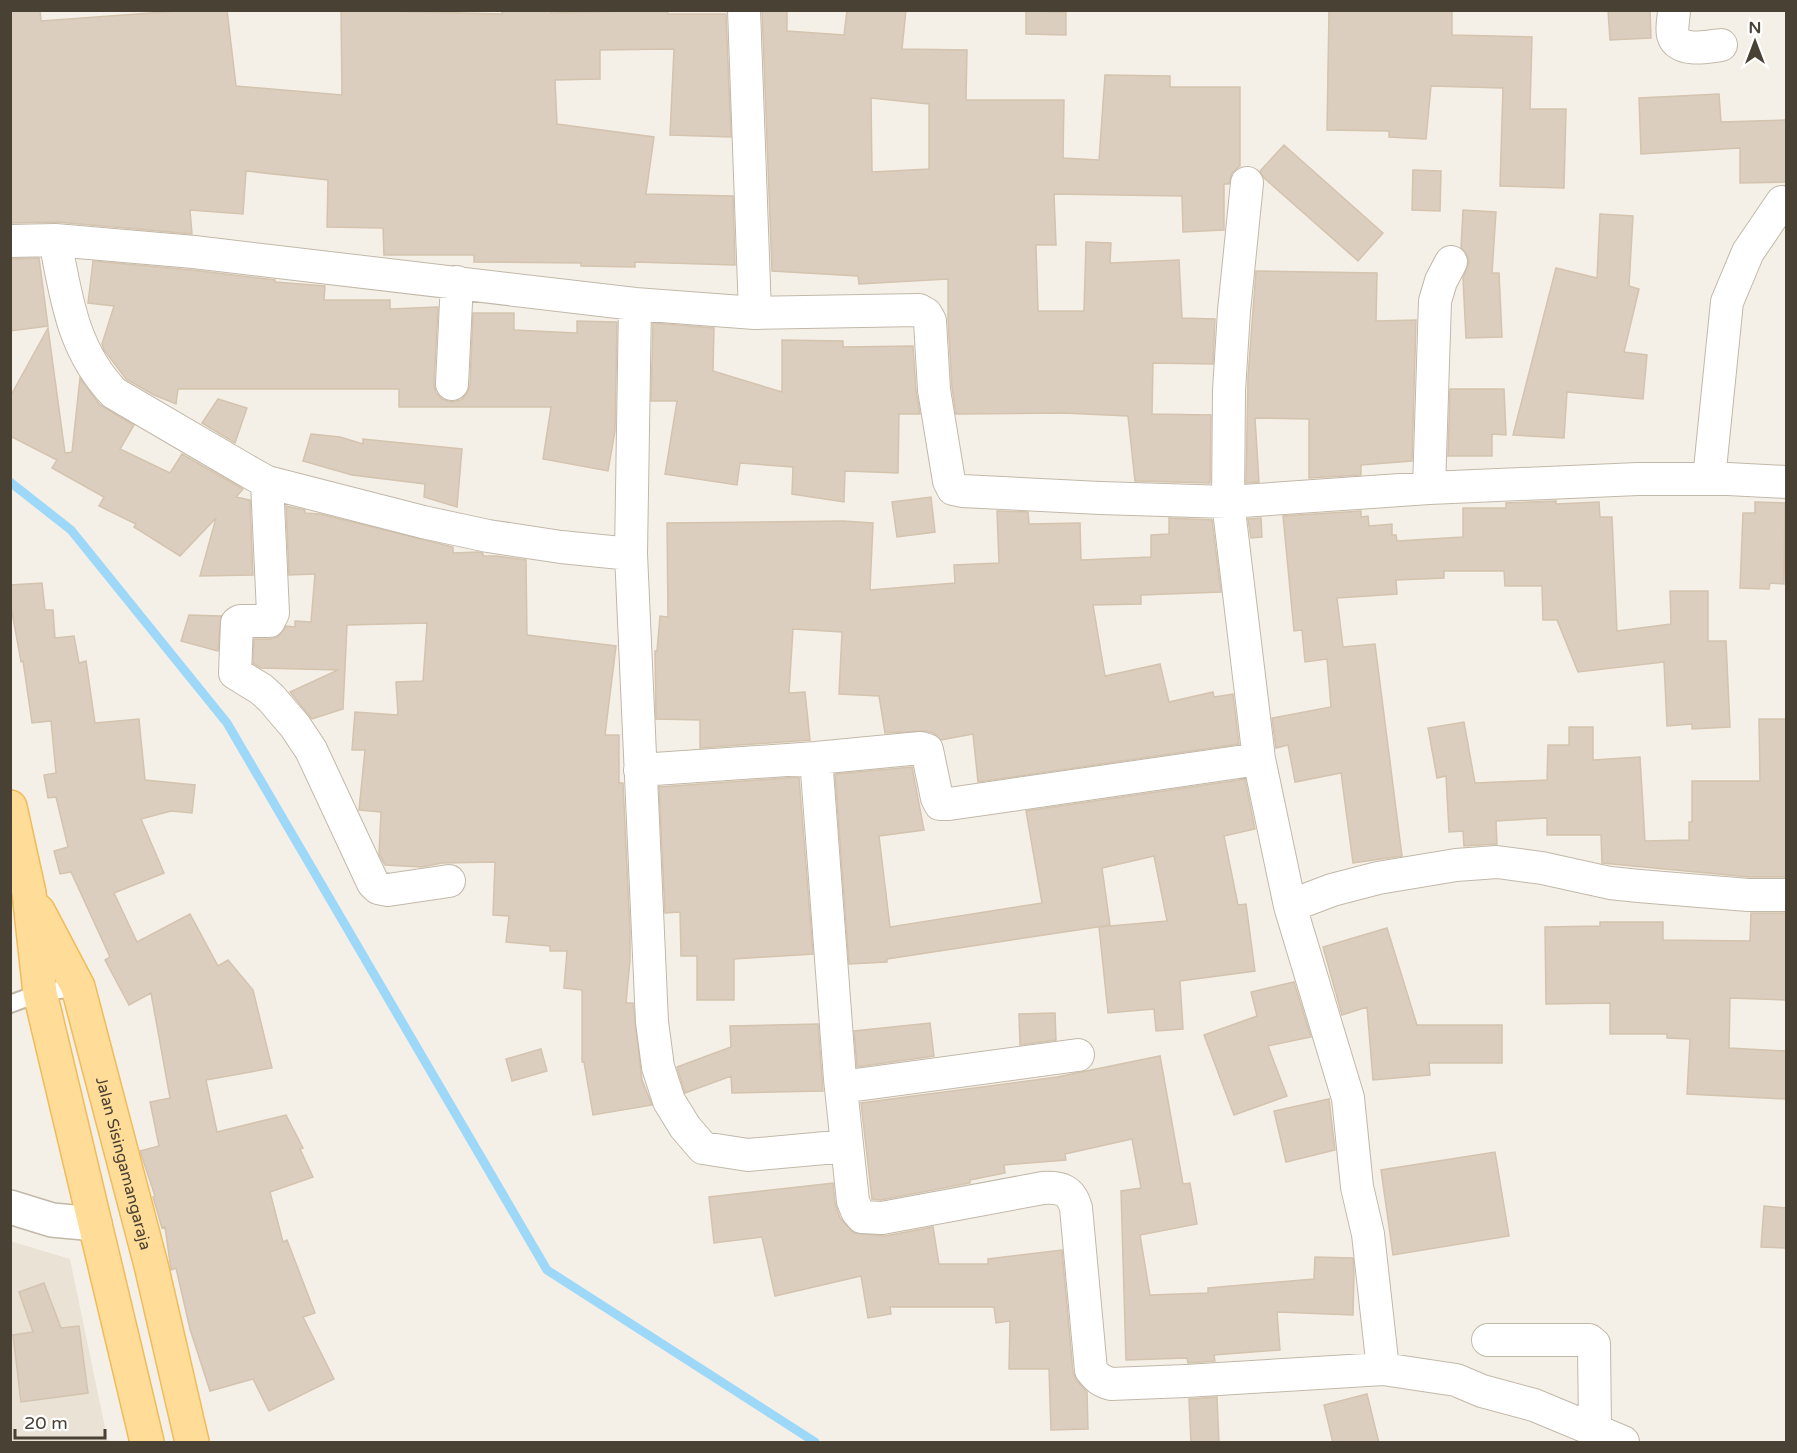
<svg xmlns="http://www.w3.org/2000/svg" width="1797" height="1453" viewBox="0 0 1797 1453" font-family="'Varela Round',sans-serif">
<rect width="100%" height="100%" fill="#f5f0e7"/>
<!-- residential -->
<path fill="#eae2d5" d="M 10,1241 L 70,1259 L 108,1442 L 11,1442 Z"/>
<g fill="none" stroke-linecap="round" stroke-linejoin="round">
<!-- stream -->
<path stroke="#9ed8f8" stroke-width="9" d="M 10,482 L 71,530 L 227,723 L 547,1270 L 815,1442"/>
</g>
<!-- building -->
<path fill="#dbcebe" stroke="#d4c3ae" stroke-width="1.5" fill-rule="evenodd" d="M 10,10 L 40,10 L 41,21 L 192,10 L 227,10 L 236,86 L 342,95 L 341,10 L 502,14 L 502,10 L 551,10 L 551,13 L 667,10 L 668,14 L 726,14 L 731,137 L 670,135 L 674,49 L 600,50 L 600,79 L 555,80 L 557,124 L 654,137 L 646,194 L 733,196 L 735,265 L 635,262 L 635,267 L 581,266 L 581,263 L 474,262 L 474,255 L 384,255 L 383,228 L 327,227 L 328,180 L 246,171 L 243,214 L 190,210 L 192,234 L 57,222 L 10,223 Z
M 762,10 L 787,10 L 787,31 L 844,35 L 847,10 L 906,10 L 902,49 L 967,50 L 966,100 L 1064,100 L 1063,158 L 1099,160 L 1105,75 L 1170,76 L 1170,87 L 1240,87 L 1240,166 L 1232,173 L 1229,184 L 1224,184 L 1224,230 L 1183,232 L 1182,196 L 1054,194 L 1056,245 L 1036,245 L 1038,311 L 1084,311 L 1086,242 L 1111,243 L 1110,263 L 1179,260 L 1182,318 L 1215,319 L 1213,364 L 1153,363 L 1152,414 L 1211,415 L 1210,483 L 1135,481 L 1128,416 L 1063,413 L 956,414 L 952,388 L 948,319 L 948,279 L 859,284 L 858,276 L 772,271 ZM 871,98 L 929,104 L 929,169 L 872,172 Z
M 1329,10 L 1452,10 L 1452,35 L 1532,37 L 1530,109 L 1566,109 L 1564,188 L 1500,186 L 1503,88 L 1431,86 L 1426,139 L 1389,137 L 1389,131 L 1327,130 Z
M 1608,10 L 1650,10 L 1651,38 L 1610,40 Z
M 1026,11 L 1066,12 L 1066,35 L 1026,34 Z
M 1719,94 L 1721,122 L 1786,120 L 1786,182 L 1740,183 L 1740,148 L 1641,154 L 1639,98 Z
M 1284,145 L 1383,233 L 1358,261 L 1264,178 L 1260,171 Z
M 1413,170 L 1441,171 L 1440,211 L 1412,210 Z
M 1463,210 L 1496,212 L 1492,273 L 1499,273 L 1502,337 L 1466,338 L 1463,278 L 1469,262 L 1466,253 L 1461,248 Z
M 1600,214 L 1633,216 L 1629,286 L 1639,289 L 1624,352 L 1647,355 L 1643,399 L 1567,392 L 1564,438 L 1513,435 L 1556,268 L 1597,278 Z
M 39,258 L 48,326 L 10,331 L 10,259 Z
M 93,261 L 192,270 L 275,280 L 275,282 L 325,286 L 324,300 L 390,300 L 390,309 L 438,307 L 434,384 L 436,393 L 442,399 L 451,402 L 461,400 L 467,393 L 470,385 L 473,313 L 514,313 L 514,330 L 577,333 L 577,321 L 617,322 L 615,431 L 608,471 L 543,459 L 551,407 L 399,407 L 399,389 L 178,389 L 176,404 L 154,395 L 126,379 L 104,350 L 102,344 L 114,306 L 88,303 Z
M 1256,271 L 1377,273 L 1376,321 L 1416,320 L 1412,461 L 1361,465 L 1361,475 L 1309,478 L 1309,419 L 1255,418 L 1259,482 L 1246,483 L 1248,377 Z
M 653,323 L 714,328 L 713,371 L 782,392 L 782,340 L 843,341 L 843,347 L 913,346 L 916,391 L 920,414 L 899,414 L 898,473 L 845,471 L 844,502 L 792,494 L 793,467 L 740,463 L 737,485 L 665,474 L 677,401 L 651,401 Z
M 48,328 L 65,453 L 72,452 L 80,378 L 100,405 L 134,425 L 120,449 L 170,473 L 182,454 L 243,489 L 236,497 L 250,500 L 253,575 L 200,576 L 216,518 L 180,556 L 134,527 L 136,524 L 99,506 L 104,497 L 52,468 L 57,460 L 10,436 L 10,397 Z
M 1450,389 L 1504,389 L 1506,435 L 1492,434 L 1492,456 L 1448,456 Z
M 218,399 L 247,408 L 235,443 L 202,423 Z
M 311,434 L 340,437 L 363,444 L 363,439 L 462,449 L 457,507 L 424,497 L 425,484 L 352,475 L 303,461 Z
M 931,497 L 935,532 L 897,537 L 892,502 Z
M 1556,501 L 1556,504 L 1599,502 L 1600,517 L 1612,517 L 1617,631 L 1671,624 L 1670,591 L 1708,591 L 1708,641 L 1726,641 L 1730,727 L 1692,729 L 1692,724 L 1667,726 L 1664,662 L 1578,672 L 1557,620 L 1543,620 L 1542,586 L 1505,586 L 1504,571 L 1444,571 L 1444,578 L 1396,580 L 1397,594 L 1337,598 L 1343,647 L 1375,644 L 1402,856 L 1353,863 L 1341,773 L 1295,782 L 1288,745 L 1276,748 L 1272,718 L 1331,707 L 1327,659 L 1305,662 L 1302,630 L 1294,631 L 1283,516 L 1361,511 L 1361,517 L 1368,516 L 1369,526 L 1392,524 L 1392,535 L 1396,535 L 1397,541 L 1463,537 L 1463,508 L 1506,508 L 1506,503 Z
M 1755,502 L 1785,503 L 1784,584 L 1770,583 L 1769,589 L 1740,588 L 1743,513 L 1755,513 Z
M 286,506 L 305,510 L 305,513 L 320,514 L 453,547 L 453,553 L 478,552 L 483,553 L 483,556 L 497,556 L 526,560 L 527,635 L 616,646 L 605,735 L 619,735 L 619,783 L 623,783 L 630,930 L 630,960 L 626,1003 L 633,1003 L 642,1080 L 652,1105 L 593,1115 L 584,1062 L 582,1062 L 582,990 L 564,988 L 567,951 L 550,951 L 550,946 L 506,942 L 509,916 L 493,915 L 495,862 L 442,863 L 422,867 L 385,865 L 379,854 L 381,812 L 359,810 L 365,750 L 352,750 L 355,712 L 398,715 L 396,682 L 423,681 L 427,623 L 347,625 L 343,709 L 312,719 L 290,692 L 338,670 L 261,668 L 253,663 L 254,639 L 269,639 L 278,637 L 286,626 L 295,627 L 295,621 L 311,622 L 315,574 L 289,575 Z
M 997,511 L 1028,512 L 1029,524 L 1080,523 L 1081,560 L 1151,557 L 1151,535 L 1169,534 L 1169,518 L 1212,520 L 1221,592 L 1141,595 L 1141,604 L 1093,605 L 1105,676 L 1160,664 L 1169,702 L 1213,692 L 1214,697 L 1233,694 L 1239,744 L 978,782 L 973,734 L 941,740 L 933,733 L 925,731 L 885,733 L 879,696 L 839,694 L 842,632 L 793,629 L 789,693 L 805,692 L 810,740 L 700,748 L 700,720 L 656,719 L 655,651 L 657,651 L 660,616 L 668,617 L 667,523 L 843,521 L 873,523 L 870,590 L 955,583 L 954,565 L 999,563 Z
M 1261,518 L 1262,537 L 1251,538 L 1248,519 Z
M 42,583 L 45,610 L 53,610 L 55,638 L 74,636 L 79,663 L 86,661 L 95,723 L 139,719 L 145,780 L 195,785 L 192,813 L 171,811 L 141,819 L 164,873 L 114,893 L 137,942 L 190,914 L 218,966 L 228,960 L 253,990 L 272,1068 L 206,1080 L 217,1132 L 286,1115 L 303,1148 L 300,1149 L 313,1177 L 270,1192 L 283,1242 L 287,1240 L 315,1313 L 303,1317 L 334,1379 L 269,1411 L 253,1379 L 210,1391 L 190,1329 L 176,1268 L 171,1270 L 165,1227 L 162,1228 L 153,1197 L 155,1196 L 140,1151 L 159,1146 L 150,1102 L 170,1098 L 151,993 L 129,1005 L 105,960 L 110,957 L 71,872 L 60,874 L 54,851 L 68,847 L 56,797 L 48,798 L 44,775 L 56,773 L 51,721 L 32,723 L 23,661 L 21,662 L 10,601 L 10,585 Z
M 189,615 L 221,616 L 218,651 L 181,641 Z
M 1759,719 L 1786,719 L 1786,877 L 1749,877 L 1602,863 L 1601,835 L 1547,835 L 1547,818 L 1496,821 L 1497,844 L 1464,846 L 1463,831 L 1449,832 L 1446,776 L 1437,778 L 1428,728 L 1464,722 L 1475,783 L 1547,780 L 1548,745 L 1569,745 L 1569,727 L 1593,727 L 1593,760 L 1640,757 L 1645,841 L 1689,840 L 1689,822 L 1692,822 L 1692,781 L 1760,781 Z
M 912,767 L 924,830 L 879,836 L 890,927 L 1042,903 L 1026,811 L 1245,779 L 1255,829 L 1224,836 L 1238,905 L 1246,904 L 1255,971 L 1180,981 L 1183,1029 L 1156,1031 L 1154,1009 L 1108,1013 L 1099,927 L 1167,921 L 1154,856 L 1102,868 L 1110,925 L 887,959 L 887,962 L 849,964 L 835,774 Z
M 799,777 L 813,954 L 734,959 L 734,1000 L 697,1000 L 697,956 L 681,956 L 680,912 L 665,913 L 659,787 Z
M 1751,913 L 1786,913 L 1786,1000 L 1730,998 L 1729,1048 L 1786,1051 L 1786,1099 L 1687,1094 L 1690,1039 L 1667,1038 L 1667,1034 L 1610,1034 L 1610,1003 L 1546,1004 L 1545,927 L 1600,926 L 1600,922 L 1663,922 L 1663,940 L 1750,941 Z
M 1387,928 L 1417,1025 L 1502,1025 L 1502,1063 L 1429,1063 L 1430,1075 L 1373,1080 L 1367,1007 L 1342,1015 L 1323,947 Z
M 1294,982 L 1311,1037 L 1268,1046 L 1287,1096 L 1234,1115 L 1204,1035 L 1257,1016 L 1251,992 Z
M 1055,1013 L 1056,1040 L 1020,1045 L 1019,1014 Z
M 930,1023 L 934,1056 L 857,1067 L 854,1031 Z
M 818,1024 L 823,1091 L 732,1093 L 731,1076 L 685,1093 L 677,1067 L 731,1047 L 730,1026 Z
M 541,1049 L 547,1071 L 512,1081 L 506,1059 Z
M 1160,1056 L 1183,1184 L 1190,1183 L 1197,1224 L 1140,1235 L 1150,1295 L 1208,1293 L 1208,1288 L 1314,1279 L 1315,1257 L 1353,1258 L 1354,1273 L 1353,1315 L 1277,1312 L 1280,1350 L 1214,1355 L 1215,1361 L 1188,1363 L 1187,1358 L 1126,1360 L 1121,1191 L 1141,1188 L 1132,1139 L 1065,1154 L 1066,1160 L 1004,1165 L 1005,1173 L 970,1180 L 970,1183 L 881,1200 L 872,1199 L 861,1103 L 1057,1077 Z
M 1329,1099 L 1335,1150 L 1286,1162 L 1274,1111 Z
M 1495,1152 L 1509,1236 L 1393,1255 L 1381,1170 Z
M 833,1183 L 835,1203 L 840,1218 L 854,1233 L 885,1236 L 933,1227 L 939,1264 L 988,1264 L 988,1259 L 1062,1250 L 1073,1372 L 1077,1381 L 1087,1392 L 1088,1429 L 1051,1430 L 1049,1369 L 1009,1369 L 1010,1321 L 996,1323 L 994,1307 L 890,1307 L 891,1314 L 868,1318 L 861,1276 L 775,1296 L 762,1237 L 714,1243 L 709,1197 Z
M 1764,1206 L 1786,1208 L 1786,1248 L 1761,1247 Z
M 44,1283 L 61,1328 L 79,1326 L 88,1393 L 21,1402 L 13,1335 L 33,1332 L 19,1292 Z
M 1367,1394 L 1379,1443 L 1333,1443 L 1324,1405 Z
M 1217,1397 L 1219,1443 L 1191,1443 L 1189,1399 Z"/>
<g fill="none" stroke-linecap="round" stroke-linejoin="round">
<!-- service casing -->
<g stroke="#c2b8a9" stroke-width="20">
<path id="service" d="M 10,1004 L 40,993 L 78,987"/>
</g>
<!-- minor casing -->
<g stroke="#c2b8a9" stroke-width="34">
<path id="minor" d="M 744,10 L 755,313
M 1674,10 C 1674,17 1671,28 1673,35 C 1678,53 1708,47 1721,45
M 1247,183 L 1234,311 L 1229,390 L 1228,502 L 1259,759 L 1290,906 L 1332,890 L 1378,878 L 1456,865 L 1497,862 L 1542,868 L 1610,883 L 1639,886 L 1748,895 L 1786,895
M 55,240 C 66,296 72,349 114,393 L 249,472 L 267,482 L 423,522 L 488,536 L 561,547 L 631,554
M 10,241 L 55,240 L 194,252 L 635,304 L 755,313 L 919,310 L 926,314 L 930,321 L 934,390 L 949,481 L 953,489 L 962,491 L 1100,498 L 1228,502 L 1429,488 L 1638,479 L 1728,479 L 1786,482
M 635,304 L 631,554 L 652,1022 L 658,1067 L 669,1101 L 685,1127 L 703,1148 L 748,1155 L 847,1146
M 452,384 L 457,282
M 1709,479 L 1727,302 L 1748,252 L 1782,202
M 267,482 L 273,613 L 269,621 L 240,621 L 237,623 L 235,673 L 261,689 L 271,698 L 295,726 L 311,750 L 373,883 L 378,888 L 388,890 L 449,881
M 1429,488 L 1435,301 L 1441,281 L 1451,262
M 816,758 L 840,1079 L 853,1201 L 857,1211 L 862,1217 L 882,1218 L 1043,1188 C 1061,1187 1071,1190 1076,1208 L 1091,1370 C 1097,1378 1101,1381 1111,1384 L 1186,1381 L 1383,1369 L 1456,1380 L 1482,1391 L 1534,1405 L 1623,1442
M 640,770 L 816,758 L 920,748 L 927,750 L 937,798 L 940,804 L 949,804 L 1259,759
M 1290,906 L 1348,1098 L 1357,1187 L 1368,1234 L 1383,1369
M 841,1087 L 1078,1055
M 1488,1340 L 1589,1340 L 1594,1344 L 1595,1430"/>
</g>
<!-- tertiary casing -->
<g stroke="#c2b8a9" stroke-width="36">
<path id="tertiary" d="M 10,1207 L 52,1220 L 95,1224"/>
</g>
<!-- primary casing -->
<g stroke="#f0bb5a" stroke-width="36">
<g id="primary">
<path d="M 10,807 L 29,893 L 40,993 L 147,1442"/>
<path id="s1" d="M 38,911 L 78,987 L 151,1265 L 192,1442"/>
</g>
</g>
<!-- service -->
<use href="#service" stroke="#fff" stroke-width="16"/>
<!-- minor -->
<use href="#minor" stroke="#fff" stroke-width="32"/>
<!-- tertiary -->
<use href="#tertiary" stroke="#fff" stroke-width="33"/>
<!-- primary -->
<use href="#primary" stroke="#ffdc97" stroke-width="33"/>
</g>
<g text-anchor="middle" stroke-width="6" stroke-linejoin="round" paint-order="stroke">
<!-- street labels -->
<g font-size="16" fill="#4a4135" stroke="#fff">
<text dy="6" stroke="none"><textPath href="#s1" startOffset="268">Jalan Sisingamangaraja</textPath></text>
</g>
</g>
<!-- border -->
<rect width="1797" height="1453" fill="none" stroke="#4a4135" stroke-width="24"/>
<!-- north arrow -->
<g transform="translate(1755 42)" stroke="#ffffff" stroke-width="4.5" paint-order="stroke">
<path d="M0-4.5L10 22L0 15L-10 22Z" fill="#4a4135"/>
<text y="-9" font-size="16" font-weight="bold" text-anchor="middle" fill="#4a4135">N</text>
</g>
<!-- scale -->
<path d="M15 1429v9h90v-9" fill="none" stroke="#4a4135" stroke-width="3"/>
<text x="24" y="1429" font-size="18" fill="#4a4135" stroke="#ffffff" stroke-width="4.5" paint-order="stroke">20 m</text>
</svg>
